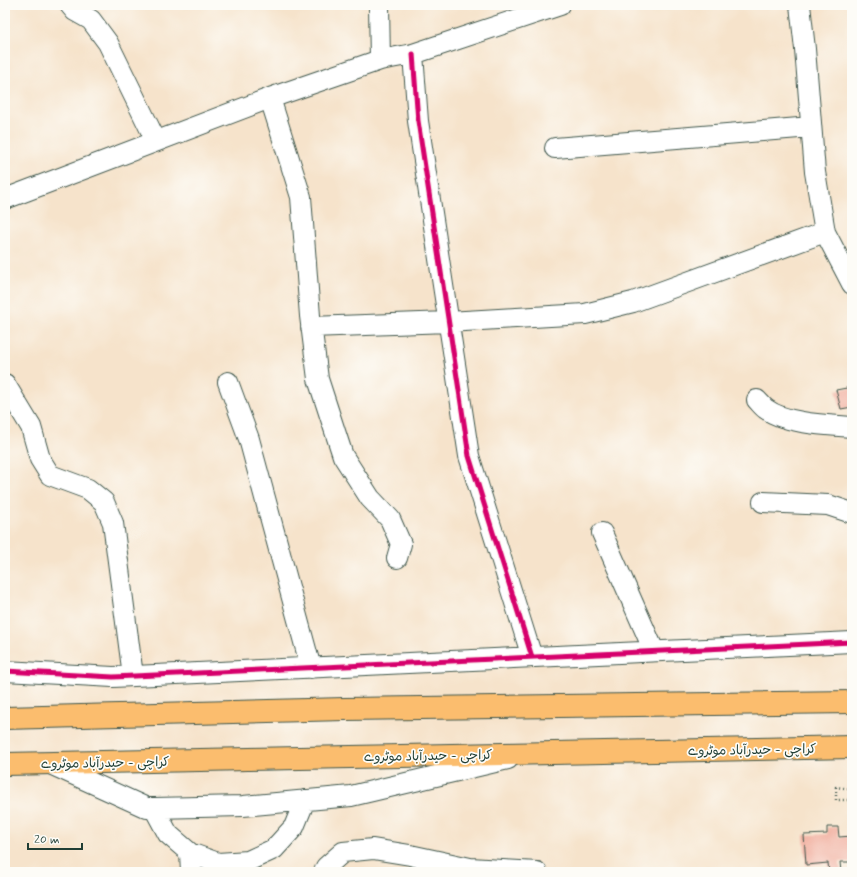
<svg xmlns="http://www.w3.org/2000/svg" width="857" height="877" viewBox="0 0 857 877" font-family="Mynerve,'Playpen Sans Arabic',sans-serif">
<rect width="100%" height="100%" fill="#fdfcf7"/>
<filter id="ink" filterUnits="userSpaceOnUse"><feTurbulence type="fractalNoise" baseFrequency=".025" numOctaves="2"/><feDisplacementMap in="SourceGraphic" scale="8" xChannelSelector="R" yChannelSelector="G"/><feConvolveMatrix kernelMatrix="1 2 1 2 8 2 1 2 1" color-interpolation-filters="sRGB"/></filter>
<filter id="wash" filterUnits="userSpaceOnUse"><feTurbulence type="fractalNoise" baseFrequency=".012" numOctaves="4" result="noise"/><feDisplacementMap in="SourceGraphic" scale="16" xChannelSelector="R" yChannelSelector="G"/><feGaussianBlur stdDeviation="0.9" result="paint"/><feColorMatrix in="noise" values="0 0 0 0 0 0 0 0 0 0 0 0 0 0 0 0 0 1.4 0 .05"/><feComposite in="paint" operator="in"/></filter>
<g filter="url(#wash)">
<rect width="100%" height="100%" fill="#f6e3cb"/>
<g id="blocks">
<!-- building -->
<path fill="#f0a897" d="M 852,387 L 852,407 L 841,409 L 836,390 Z
M 827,827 L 838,827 L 839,837 L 852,836 L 852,862 L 840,862 L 841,872 L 829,872 L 828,863 L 806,865 L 804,835 L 827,834 Z"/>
</g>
</g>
<g filter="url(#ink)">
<use href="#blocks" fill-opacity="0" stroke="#3f564b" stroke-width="1"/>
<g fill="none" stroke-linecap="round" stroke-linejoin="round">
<!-- minor casing -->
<g stroke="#3f564b" stroke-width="22">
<path id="minor" d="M 70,5 L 75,11 L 91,20 L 108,43 L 156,141
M 379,5 L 380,60
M 800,5 L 805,49 L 815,172 L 825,232 L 852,284
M 413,54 L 418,121 L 469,456 L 532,657
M 270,98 L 301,197 L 310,316 L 318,379 L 343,456 L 370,498 L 390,519 L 401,544 L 397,558
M 555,148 L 811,127
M 5,199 L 270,98 L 380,60 L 413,54 L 560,5
M 311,327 L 448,322 L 585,314 L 633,302 L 825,232
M 228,382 L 249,439 L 311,668
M 5,384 L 31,427 L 40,459 L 50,475 L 88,489 L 104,502 L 113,523 L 133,676
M 757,400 C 760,403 763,407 766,409 C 786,424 827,425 852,427
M 763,502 L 828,505 L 852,513
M 602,533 L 654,651
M 5,671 L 113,677 L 852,642
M 48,763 L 147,808 L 154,808 L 243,806 L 351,796 L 508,759
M 154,808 L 168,834 L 190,853 L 218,863 L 248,861 L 274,849 L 294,827 L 305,800
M 190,853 L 191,872
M 324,872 L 326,867 L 343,852 L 373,849 L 410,855 L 470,868 L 537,872"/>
</g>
<!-- highway casing -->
<g stroke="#3f564b" stroke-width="24">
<path id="highway" d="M 5,718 L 345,709 L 852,702
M 5,764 L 852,747"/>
</g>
<!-- path -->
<path stroke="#3f564b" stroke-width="2.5" stroke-dasharray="1 3" stroke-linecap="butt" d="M 852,789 L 836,787 L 836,800 L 852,800"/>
<!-- minor -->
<use href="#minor" stroke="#fff" stroke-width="20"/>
<!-- highway -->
<use href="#highway" stroke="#fbbd6e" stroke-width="22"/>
<!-- cycleway casing -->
<g stroke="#fdfcf7" stroke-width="8">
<path id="cycleway" d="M 413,54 L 418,121 L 469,456 L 532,657
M 5,671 L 113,677 L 852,642"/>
</g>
<!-- cycleway -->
<use href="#cycleway" stroke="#d6006c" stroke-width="5"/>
</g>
</g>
<g text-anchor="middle" stroke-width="3.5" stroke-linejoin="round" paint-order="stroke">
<!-- street labels -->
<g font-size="13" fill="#1f3d34" stroke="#fdfcf7">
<text transform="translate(752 749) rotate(-1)" y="5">کراچی - حیدرآباد موٹروے</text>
<text transform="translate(428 755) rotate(-1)" y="5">کراچی - حیدرآباد موٹروے</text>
<text transform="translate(105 762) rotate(-1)" y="5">کراچی - حیدرآباد موٹروے</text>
</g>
</g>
<!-- margin -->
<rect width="857" height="877" fill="none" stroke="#fdfcf7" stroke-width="20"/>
<!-- scale -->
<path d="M28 843v6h54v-6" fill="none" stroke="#1f3d34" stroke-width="2"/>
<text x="34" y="843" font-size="12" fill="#1f3d34" stroke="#fdfcf7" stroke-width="3" paint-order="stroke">20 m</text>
</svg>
